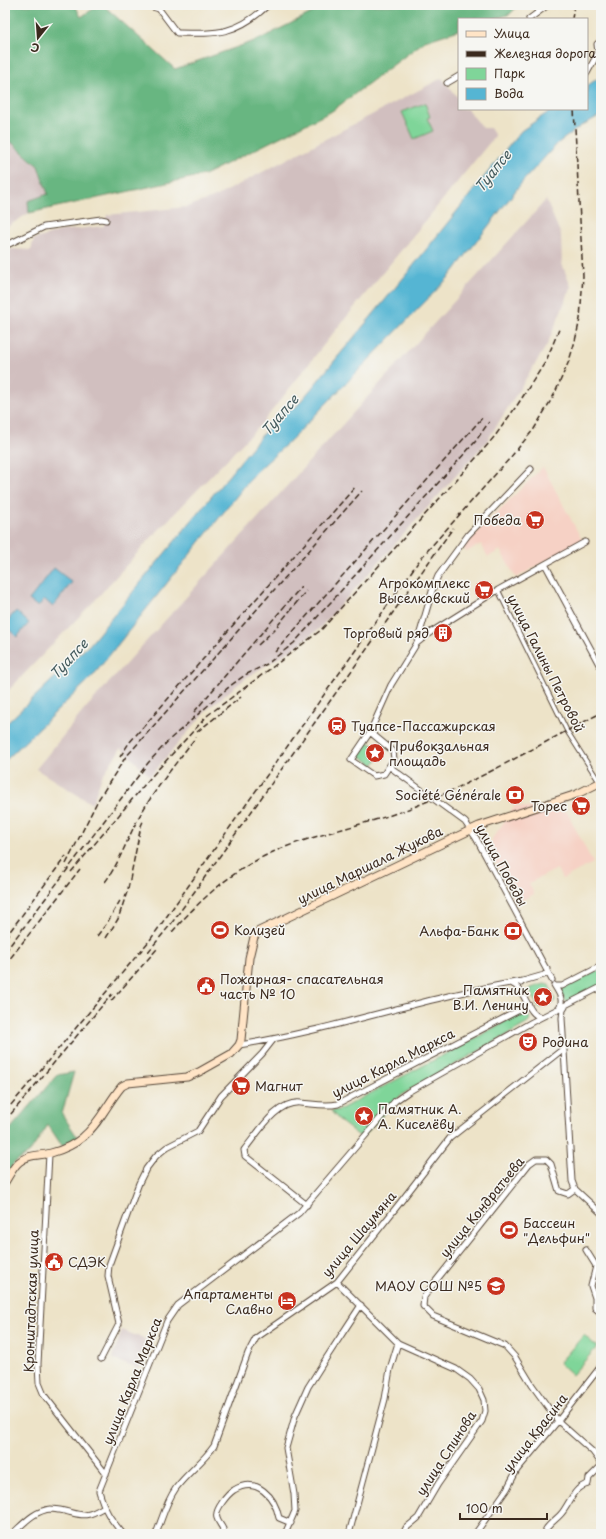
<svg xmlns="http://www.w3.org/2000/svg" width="606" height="1539" viewBox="0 0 606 1539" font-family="'Playpen Sans',sans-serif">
<rect width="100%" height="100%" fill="#f6f6f2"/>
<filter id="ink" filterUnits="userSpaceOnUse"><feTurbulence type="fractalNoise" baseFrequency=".025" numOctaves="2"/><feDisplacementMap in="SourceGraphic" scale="8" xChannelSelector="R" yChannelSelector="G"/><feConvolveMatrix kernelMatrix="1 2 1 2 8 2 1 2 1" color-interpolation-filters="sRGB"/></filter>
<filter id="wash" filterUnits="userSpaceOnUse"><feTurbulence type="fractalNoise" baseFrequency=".012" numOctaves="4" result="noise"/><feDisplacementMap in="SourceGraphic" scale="16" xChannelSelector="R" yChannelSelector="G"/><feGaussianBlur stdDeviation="0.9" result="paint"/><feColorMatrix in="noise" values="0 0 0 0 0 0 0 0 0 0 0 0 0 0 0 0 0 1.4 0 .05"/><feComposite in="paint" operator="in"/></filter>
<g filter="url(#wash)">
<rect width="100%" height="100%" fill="#ede3c8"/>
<!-- built -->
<path fill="#f6d1c5" d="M 543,467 L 582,540 L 516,578 L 500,550 L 488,557 L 481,544 L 466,552 L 463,546 Z
M 515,806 L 567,812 L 593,863 L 562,879 L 557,869 L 529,883 L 534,894 L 516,903 L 491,853 L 492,839 Z"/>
<!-- industrial -->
<path fill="#d1bfbf" d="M 442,78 L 459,99 L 459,109 L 467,109 L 483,128 L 490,128 L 495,136 L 330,337 L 263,422 L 149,540 L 96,599 L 5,694 L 5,252 L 12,249 L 31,250 L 34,239 L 46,236 L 60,231 L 104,226 L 107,215 L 186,207 L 213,198 Z
M 11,142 L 38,166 L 48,194 L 29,201 L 29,213 L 5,228 L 5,143 Z
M 546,200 L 561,235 L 562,264 L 571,287 L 547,345 L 487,441 L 319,629 L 290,651 L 247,677 L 209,708 L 150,776 L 121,748 L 102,776 L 92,804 L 36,769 L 85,709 Z
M 122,1330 L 149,1341 L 139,1369 L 112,1359 Z"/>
<!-- green -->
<path fill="#7fd599" stroke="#5d805c" d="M 425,103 L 430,117 L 427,118 L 433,131 L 414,139 L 402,112 Z
M 369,742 L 383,752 L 373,765 L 359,755 Z
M 601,969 L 601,985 L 567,1004 L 560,990 Z
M 544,984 L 549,985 L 555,1000 L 554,1002 L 540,1008 L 538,1007 L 530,990 L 531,988 Z
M 523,1011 L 527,1013 L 530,1019 L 528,1023 L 401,1095 L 362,1138 L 341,1122 L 331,1111 L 339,1110 L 354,1102 L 476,1038 Z
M 584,1335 L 597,1347 L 572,1375 L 559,1363 Z"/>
<!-- forest -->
<path fill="#67b681" stroke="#517050" d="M 5,5 L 75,5 L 81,17 L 99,5 L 103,5 L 175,69 L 260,39 L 327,5 L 519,5 L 510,14 L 495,19 L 459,19 L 459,30 L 425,41 L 332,111 L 204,175 L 29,213 L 28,201 L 48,194 L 38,166 L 11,142 L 5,143 Z
M 74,1072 L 62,1114 L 78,1138 L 62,1146 L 48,1125 L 30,1152 L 14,1163 L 5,1178 L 5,1135 L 57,1075 Z"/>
<!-- water -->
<path fill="#55b5d3" stroke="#487078" d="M 601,76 L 601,115 L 581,126 L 558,143 L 523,181 L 450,276 L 292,439 L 255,473 L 92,677 L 5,761 L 5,725 L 90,644 L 281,412 L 296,407 L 405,276 L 521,131 L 553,109 L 587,109 L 587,86 Z
M 54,568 L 72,582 L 53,607 L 44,599 L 38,607 L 29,600 Z
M 16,611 L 29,623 L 17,637 L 5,626 L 5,623 Z"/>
</g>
<g filter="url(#ink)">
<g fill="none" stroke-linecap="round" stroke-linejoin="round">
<!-- pedestrian casing -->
<g stroke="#564638" stroke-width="5.5">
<path id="pedestrian" d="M 498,590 L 567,731 L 600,783"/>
</g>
<!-- minor casing -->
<g stroke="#564638" stroke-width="7">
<path id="minor" d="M 146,5 L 159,9 L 177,33 C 217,34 237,35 268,5
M 529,19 L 548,5
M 598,53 L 597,44 L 601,41
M 587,73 L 598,53
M 447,83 L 459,76
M 5,246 L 44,227 L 101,219 L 106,220
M 545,564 L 601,668
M 417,643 L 433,588 L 438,576 L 468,535 L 531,469
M 370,732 L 393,751 L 394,759 L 384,774 L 374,776 L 351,760 L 370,732 L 391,685 L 417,643 L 431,632 L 498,590 L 585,542
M 390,767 L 465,822 L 476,838 L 552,980
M 511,983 C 526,989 527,1015 541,1017
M 521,983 L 523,981 L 544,975 L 547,972 L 547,969
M 554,985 C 559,993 565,1001 558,1010
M 555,986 L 562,986 L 601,966
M 565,1007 L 563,1010 L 562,1018 L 572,1181 L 575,1189 L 601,1213
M 239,1045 C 335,1030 427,996 523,981
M 49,1154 L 38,1364 L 39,1383 L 44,1395 L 106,1474
M 575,1189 L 568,1194 L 559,1191 L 551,1164 L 546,1159 L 536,1159 L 529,1164 L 435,1282 L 424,1297 L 423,1306 L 433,1316 L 505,1346 L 515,1357 L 532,1385 L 558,1421 L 593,1452 L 601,1463
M 307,1205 L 245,1156 L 244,1150 C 258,1133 277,1100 301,1103 C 314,1104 325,1107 338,1104 L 529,1005
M 586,1250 L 596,1266 L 591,1286 L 595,1298 L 595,1308 L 601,1313
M 337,1282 L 398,1343 L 456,1369 L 470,1379 L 479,1389 L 484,1400 L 485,1411 L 482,1421 L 438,1484 L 418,1518 L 406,1528 L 403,1534
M 101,1359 L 119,1324 L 108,1276 L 109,1265 L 139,1183 L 146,1169 L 156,1156 L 167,1147 L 198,1131 L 221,1096 L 262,1054 L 273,1040
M 546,1529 C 552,1521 560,1517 564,1510 C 571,1500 575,1487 588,1484 L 589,1478 L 601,1466
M 12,1534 C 23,1524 35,1510 51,1509 C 54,1509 57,1510 60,1510 C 81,1514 83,1520 104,1507
M 123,1534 C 110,1518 105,1512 99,1491 L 167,1321 L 178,1305 L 299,1213 L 395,1101 L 408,1092 L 532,1022 L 601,987
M 156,1534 C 162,1519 166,1502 176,1488 C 187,1473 203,1462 214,1446 L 248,1353 L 256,1338 L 337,1282 L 399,1204 L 450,1138 L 563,1049
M 221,1534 L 223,1529 C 221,1525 218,1522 217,1518 C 214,1510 228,1494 234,1490 C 257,1476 275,1497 279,1518 L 291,1523
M 285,1534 L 295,1511 L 294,1494 L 286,1448 L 295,1416 L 308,1387 L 325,1360 L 361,1305
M 349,1534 L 385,1399 L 390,1369 L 398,1343
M 475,1534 L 507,1489 L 517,1470 L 558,1421 L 601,1366"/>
</g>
<!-- secondary casing -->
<g stroke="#564638" stroke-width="9">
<path id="secondary" d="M 5,1182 C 9,1176 13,1167 19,1162 C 29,1154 39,1156 51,1153 C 62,1150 74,1145 83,1137 C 100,1123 108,1102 122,1086 L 128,1083 L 187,1077 L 199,1072 L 231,1054 L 239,1045 L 241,1040 L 249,958 L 254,937 L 259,931 L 479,826 L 577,794 L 601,782"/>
</g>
<!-- pedestrian -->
<use href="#pedestrian" stroke="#fff" stroke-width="3.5"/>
<!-- minor -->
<use href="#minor" stroke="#fff" stroke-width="5"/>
<!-- secondary -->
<use href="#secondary" stroke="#ffe4c6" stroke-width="7"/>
<!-- rail -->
<path stroke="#3b2a1e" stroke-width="1.5" stroke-dasharray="6 3" stroke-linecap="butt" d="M 572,19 L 574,5
M 258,645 L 274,630 L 306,591
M 275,652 L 483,417
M 194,712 L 301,587
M 197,732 L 241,697
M 120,757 L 129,743 L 356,486
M 66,864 L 98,800 L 125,758 L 362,491
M 71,872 L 151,777 L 208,715 L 274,666 L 321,630 L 476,458 L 495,436 L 518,404 L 546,361 L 560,327
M 105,882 C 120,862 127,839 139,817 C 155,789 176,763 196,737
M 172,932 C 201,899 231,871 273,852 C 317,833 366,825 411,808 C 477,782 538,745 601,713
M 97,936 L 107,923 L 121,899
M 5,938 L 66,856
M 106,938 L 118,919 L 128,889 L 141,826 L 144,819
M 5,952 L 148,763 L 169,740 L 230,686 L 245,675 L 267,664 L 294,643 L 475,442 L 489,422
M 148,952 L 171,924 L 200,884 L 453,528
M 5,965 L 80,869
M 111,1001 L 157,949
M 5,1112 L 150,940 L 421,558 L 510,458 L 534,429 L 554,395 L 569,361 L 575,341 L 580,319 L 583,276 L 574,109
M 5,1121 L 112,994"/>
</g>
</g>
<!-- icons -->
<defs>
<g id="supermarket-disc" transform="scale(1)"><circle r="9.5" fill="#c8321e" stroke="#f6f6f2"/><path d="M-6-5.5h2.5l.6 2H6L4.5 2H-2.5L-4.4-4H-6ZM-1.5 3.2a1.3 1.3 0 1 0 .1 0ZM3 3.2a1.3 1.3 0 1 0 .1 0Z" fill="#fff"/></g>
<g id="building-disc" transform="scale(1)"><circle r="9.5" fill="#c8321e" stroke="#f6f6f2"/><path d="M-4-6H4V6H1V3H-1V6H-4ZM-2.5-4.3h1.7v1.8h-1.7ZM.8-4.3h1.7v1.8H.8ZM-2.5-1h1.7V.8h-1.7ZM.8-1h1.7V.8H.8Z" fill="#fff"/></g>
<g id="station-disc" transform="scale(1)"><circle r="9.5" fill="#c8321e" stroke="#f6f6f2"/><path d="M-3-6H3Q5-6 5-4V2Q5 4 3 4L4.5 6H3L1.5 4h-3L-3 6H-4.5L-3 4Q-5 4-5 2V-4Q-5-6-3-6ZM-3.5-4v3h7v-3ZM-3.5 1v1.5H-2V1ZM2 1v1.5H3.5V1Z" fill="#fff"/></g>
<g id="sight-disc" transform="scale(1)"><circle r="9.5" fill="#c8321e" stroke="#f6f6f2"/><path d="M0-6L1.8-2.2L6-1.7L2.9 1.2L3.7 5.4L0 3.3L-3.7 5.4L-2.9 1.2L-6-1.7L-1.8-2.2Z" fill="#fff"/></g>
<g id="bank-disc" transform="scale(1)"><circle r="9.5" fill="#c8321e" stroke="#f6f6f2"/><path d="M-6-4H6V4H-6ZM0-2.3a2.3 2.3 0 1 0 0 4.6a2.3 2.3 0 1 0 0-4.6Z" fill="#fff"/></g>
<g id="stadium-disc" transform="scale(1)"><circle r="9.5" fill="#c8321e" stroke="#f6f6f2"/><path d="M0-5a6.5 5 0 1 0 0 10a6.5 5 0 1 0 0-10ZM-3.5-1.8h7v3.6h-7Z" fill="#fff"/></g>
<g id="civic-disc" transform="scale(1)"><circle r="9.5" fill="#c8321e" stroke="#f6f6f2"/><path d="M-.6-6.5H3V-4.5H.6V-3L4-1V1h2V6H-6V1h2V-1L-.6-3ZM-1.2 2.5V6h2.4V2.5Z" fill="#fff"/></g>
<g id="theatre-disc" transform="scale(1)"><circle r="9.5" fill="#c8321e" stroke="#f6f6f2"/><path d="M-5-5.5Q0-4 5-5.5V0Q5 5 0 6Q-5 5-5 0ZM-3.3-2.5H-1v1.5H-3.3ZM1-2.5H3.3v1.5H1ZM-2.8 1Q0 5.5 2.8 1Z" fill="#fff"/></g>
<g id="school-disc" transform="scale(1)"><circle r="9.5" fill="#c8321e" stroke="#f6f6f2"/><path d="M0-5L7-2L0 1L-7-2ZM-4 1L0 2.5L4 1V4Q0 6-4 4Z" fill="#fff"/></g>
<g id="hotel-disc" transform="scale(1)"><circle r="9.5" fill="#c8321e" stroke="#f6f6f2"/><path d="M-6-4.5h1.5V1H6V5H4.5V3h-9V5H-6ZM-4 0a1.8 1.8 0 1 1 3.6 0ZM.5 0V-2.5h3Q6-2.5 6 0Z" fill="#fff"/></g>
</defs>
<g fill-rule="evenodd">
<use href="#supermarket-disc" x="535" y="520"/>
<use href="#supermarket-disc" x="484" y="590"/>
<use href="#building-disc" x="443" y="633"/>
<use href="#station-disc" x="337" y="726"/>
<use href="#sight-disc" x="375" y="753"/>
<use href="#bank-disc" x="515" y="795"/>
<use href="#supermarket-disc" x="581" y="806"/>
<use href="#stadium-disc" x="220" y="930"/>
<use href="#bank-disc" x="513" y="931"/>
<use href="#civic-disc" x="206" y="986"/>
<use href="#sight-disc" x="543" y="997"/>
<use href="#theatre-disc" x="528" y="1042"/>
<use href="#supermarket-disc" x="241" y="1086"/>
<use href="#sight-disc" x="364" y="1116"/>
<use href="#stadium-disc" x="509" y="1230"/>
<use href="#civic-disc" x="54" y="1262"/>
<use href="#school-disc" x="496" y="1286"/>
<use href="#hotel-disc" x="287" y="1301"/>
</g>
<g text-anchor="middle" stroke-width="3" stroke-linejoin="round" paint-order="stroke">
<!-- poi labels -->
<g font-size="13" fill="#3b2a1e" stroke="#f6f6f2" text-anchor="end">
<text x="521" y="525">Победа</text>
<text x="470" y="588">Агрокомплекс<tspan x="470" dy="15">Выселковский</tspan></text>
<text x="429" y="638">Торговый ряд</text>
<text x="351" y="731" text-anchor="start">Туапсе-Пассажирская</text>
<text x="389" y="751" text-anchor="start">Привокзальная<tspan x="389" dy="15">площадь</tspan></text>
<text x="501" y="800">Société Générale</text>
<text x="567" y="811">Торес</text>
<text x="234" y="935" text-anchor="start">Колизей</text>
<text x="499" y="936">Альфа-Банк</text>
<text x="220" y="984" text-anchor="start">Пожарная- спасательная<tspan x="220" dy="15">часть № 10</tspan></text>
<text x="529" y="995">Памятник<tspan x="529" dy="15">В.И. Ленину</tspan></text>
<text x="542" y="1047" text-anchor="start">Родина</text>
<text x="255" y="1091" text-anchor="start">Магнит</text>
<text x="378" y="1114" text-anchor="start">Памятник А.<tspan x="378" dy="15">А. Киселёву</tspan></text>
<text x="523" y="1228" text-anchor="start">Бассеин<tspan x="523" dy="15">"Дельфин"</tspan></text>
<text x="68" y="1267" text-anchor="start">СДЭК</text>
<text x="482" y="1291">МАОУ СОШ №5</text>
<text x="273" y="1299">Апартаменты<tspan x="273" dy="15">Славно</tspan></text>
</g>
<!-- street labels -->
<g font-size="13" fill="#3b2a1e" stroke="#f6f6f2">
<text transform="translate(546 663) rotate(63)" y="5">улица Галины Петровой</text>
<text transform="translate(370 865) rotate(-26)" y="5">улица Маршала Жукова</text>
<text transform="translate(502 865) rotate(61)" y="5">улица Победы</text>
<text transform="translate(393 1063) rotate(-27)" y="5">улица Карла Маркса</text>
<text transform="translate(482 1207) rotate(-51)" y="5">улица Кондратьева</text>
<text transform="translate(359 1234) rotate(-50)" y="5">улица Шаумяна</text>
<text transform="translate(31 1301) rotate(-88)" y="5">Кронштадтская улица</text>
<text transform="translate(132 1381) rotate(-68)" y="5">улица Карла Маркса</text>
<text transform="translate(535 1433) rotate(-52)" y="5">улица Красина</text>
<text transform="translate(446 1453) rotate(-57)" y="5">улица Спинова</text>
</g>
<!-- water labels -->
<g font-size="14" font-style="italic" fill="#445b5d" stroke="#f6f6f2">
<text transform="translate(493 171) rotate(-51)" y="5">Туапсе</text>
<text transform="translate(280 415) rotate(-49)" y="5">Туапсе</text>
<text transform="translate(69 659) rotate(-47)" y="5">Туапсе</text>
</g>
</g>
<!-- margin -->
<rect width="606" height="1539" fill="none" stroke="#f6f6f2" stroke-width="20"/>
<!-- legend -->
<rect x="458" y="18" width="130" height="92" fill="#f6f6f2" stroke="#aba49d"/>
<rect x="466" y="31" width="20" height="6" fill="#ffe4c6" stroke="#aba49d"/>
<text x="494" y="38" font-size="12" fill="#3b2a1e">Улица</text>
<rect x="466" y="51" width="20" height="6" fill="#3b2a1e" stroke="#aba49d"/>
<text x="494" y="58" font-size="12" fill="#3b2a1e">Железная дорога</text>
<rect x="466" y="68" width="20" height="12" fill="#7fd599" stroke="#aba49d"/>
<text x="494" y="78" font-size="12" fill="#3b2a1e">Парк</text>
<rect x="466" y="88" width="20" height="12" fill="#55b5d3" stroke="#aba49d"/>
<text x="494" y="98" font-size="12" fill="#3b2a1e">Вода</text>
<!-- north arrow -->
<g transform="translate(38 38) rotate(197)" stroke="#f6f6f2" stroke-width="3" paint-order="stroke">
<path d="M0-3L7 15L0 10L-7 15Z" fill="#3b2a1e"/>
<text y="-6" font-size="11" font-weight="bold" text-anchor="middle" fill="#3b2a1e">С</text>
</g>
<!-- scale -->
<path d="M460 1513v6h87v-6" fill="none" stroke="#3b2a1e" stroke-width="2"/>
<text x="466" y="1513" font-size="12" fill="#3b2a1e" stroke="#f6f6f2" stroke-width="3" paint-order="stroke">100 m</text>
</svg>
